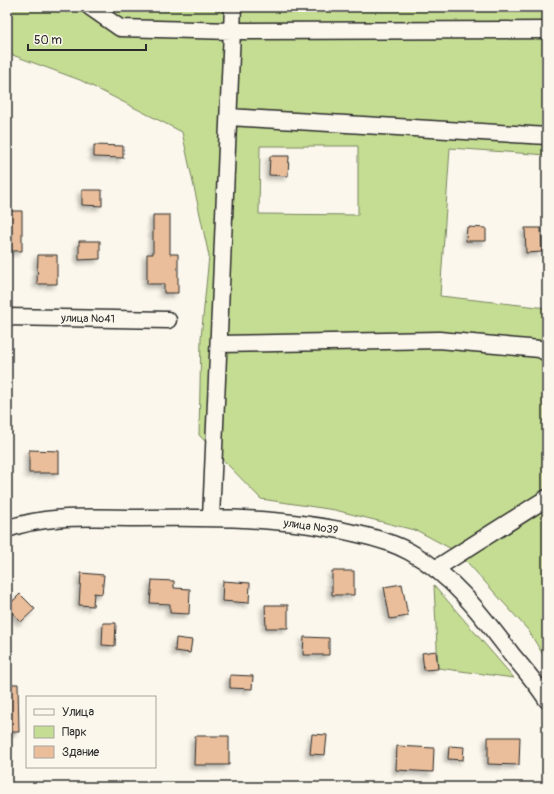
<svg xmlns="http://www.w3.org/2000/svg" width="554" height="794" viewBox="0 0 554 794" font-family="Pangolin,sans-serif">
<defs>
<filter id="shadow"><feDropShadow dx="-3.5" dy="3.5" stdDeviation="2" flood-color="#0004"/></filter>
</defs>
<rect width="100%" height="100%" fill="#fbf7ec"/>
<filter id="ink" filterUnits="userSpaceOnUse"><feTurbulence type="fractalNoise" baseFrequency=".025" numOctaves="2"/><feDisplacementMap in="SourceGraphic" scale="8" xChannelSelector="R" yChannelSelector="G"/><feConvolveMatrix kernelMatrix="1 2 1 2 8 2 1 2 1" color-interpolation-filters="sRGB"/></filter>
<g filter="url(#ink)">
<!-- green -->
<path fill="#c5dd93" stroke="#78845f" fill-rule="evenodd" d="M 7,7 L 547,7 L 547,155 L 450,148 L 440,296 L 547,308 L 547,661 L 528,630 L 459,553 L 418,531 L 335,510 L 261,499 L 199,435 L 201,338 L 209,256 L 182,132 L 80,80 L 7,53 ZM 260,146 L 358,146 L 358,215 L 259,214 Z
M 434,585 L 514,678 L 438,668 Z"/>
<!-- building -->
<path fill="#eabe9a" stroke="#2b2b2b" filter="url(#shadow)" d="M 94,145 L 123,146 L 123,158 L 94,157 Z
M 270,156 L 289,156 L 288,176 L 269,175 Z
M 82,190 L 102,190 L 102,206 L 82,205 Z
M 7,211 L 22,211 L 22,251 L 11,251 L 10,225 L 7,225 Z
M 153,215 L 170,215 L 170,254 L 178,254 L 178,293 L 164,293 L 164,284 L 147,284 L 147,254 L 153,254 Z
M 467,227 L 486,228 L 486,241 L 466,241 Z
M 525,228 L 541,228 L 542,252 L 526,253 Z
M 79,241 L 100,241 L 100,259 L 79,260 Z
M 38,255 L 57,255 L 57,284 L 37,284 Z
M 29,450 L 59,451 L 59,473 L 29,473 Z
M 332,571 L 354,571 L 354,595 L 332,595 Z
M 81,573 L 104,575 L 102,594 L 94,593 L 93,606 L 79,605 Z
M 152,580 L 174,581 L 174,588 L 190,589 L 189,614 L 170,613 L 170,604 L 150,603 Z
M 223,581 L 250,583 L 249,603 L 222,601 Z
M 402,584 L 408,616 L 390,619 L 384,587 Z
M 20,594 L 35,609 L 21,622 L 7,607 Z
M 265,605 L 288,605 L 288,628 L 266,628 Z
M 103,623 L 116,623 L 115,646 L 102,645 Z
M 304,637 L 329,638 L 329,655 L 303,655 Z
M 176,638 L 192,640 L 190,653 L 175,651 Z
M 436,651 L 438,669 L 424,670 L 422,653 Z
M 230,675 L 253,676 L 252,689 L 230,688 Z
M 7,684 L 18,684 L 19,732 L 7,732 Z
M 312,734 L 327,735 L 325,755 L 310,754 Z
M 195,736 L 229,736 L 229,765 L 194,765 Z
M 488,737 L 520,737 L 519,765 L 488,764 Z
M 397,746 L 434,748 L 433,772 L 396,770 Z
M 449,746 L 464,747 L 463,760 L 448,759 Z"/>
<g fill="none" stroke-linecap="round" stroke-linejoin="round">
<!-- minor casing -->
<g stroke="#2b2b2b" stroke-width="19">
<path id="minor" d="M 90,7 L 120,28 L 232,31 L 211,518
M 233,7 L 232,31 L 547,30
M 229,117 L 547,136
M 7,317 L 168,320
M 219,344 L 439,340 L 540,349 L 547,353
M 7,529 C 48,514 94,518 138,518 C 211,517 286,517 358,534 C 376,538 394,543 410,552 C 453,575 484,618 513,656 C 525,670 537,684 547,700
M 435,569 L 547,498"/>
</g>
<!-- minor -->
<use href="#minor" stroke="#fbf7ec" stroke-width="16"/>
</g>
</g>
<g text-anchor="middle" stroke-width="3" stroke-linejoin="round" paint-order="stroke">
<!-- street labels -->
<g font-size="11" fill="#2b2b2b" stroke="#fbf7ec">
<text transform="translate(88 318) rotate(1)" y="4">улица №41</text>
<text transform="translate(311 526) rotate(8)" y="4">улица №39</text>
</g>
</g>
<!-- margin -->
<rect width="554" height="794" fill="none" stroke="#fbf7ec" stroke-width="24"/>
<rect x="12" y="12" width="530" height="770" fill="none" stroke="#2b2b2b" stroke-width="1.5" filter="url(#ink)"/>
<!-- legend -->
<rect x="26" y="696" width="130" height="72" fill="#fbf7ec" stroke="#a8a59f"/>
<rect x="34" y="709" width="20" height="6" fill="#fbf7ec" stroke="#a8a59f"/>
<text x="62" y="716" font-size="12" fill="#2b2b2b">Улица</text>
<rect x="34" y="726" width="20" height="12" fill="#c5dd93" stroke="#a8a59f"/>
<text x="62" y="736" font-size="12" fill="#2b2b2b">Парк</text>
<rect x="34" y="746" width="20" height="12" fill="#eabe9a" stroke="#a8a59f"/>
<text x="62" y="756" font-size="12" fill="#2b2b2b">Здание</text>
<!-- scale -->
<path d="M28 44v6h118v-6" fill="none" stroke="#2b2b2b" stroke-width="2"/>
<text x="34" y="44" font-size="12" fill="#2b2b2b" stroke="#fbf7ec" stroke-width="3" paint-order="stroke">50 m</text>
</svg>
